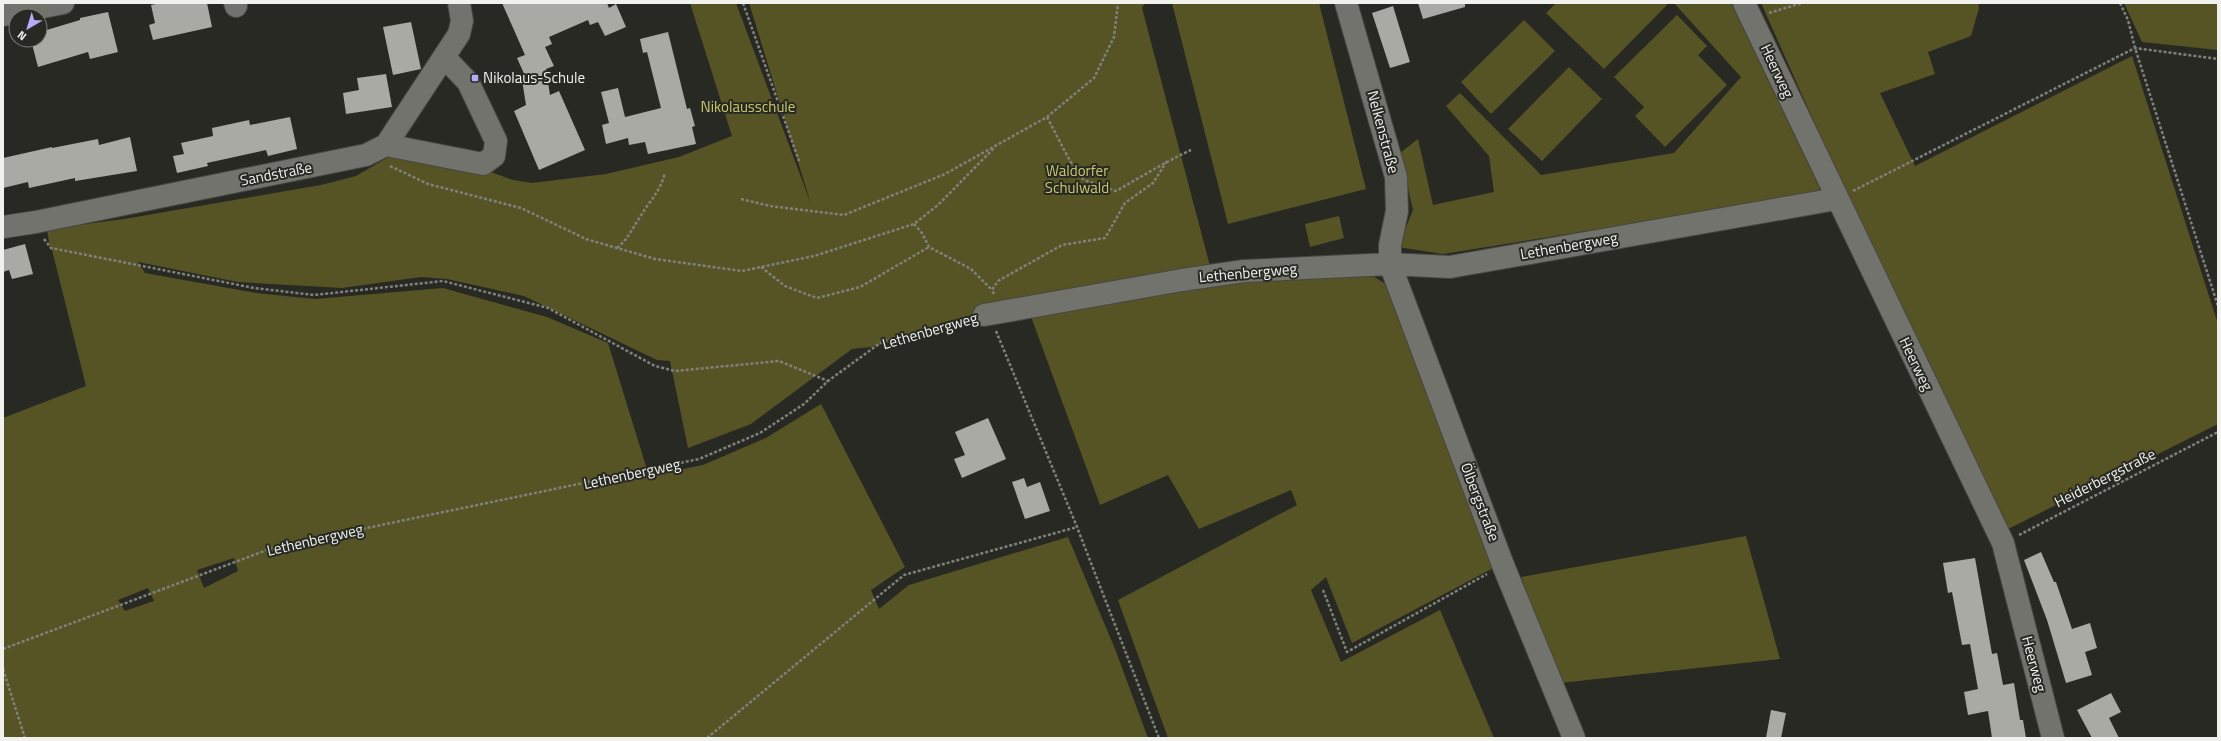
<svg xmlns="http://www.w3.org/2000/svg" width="2221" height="741" viewBox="0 0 2221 741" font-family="'Titillium Web',sans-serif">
<rect width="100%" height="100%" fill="#292924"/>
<!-- green -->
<path fill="#565425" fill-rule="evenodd" d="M 690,3 L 736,3 L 811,204 L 749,3 L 1145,3 L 1142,8 L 1210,266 L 870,347 L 852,349 L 751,424 L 688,448 L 670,361 L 657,360 L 524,296 L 447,279 L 421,277 L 342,288 L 238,282 L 138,262 L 145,273 L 256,293 L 315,299 L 443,288 L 547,317 L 608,343 L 649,476 L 703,465 L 766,438 L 821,404 L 905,567 L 871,590 L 879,609 L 909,585 L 1068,537 L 1115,649 L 1148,738 L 3,738 L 3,418 L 86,386 L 52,250 L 50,249 L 47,229 L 124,219 L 321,185 L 356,176 L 392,155 L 472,165 L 513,180 L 532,183 L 606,174 L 679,157 L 732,136 ZM 234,558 L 238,571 L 204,588 L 197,570 ZM 148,588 L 154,601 L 125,611 L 118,600 Z
M 1172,3 L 1319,3 L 1366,189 L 1228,224 Z
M 1556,3 L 1666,3 L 1667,5 L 1604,69 L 1546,13 Z
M 1674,3 L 1731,3 L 1822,193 L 1443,254 L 1398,247 L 1413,210 L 1400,153 L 1418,139 L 1433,205 L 1494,192 L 1489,156 L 1446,106 L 1460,93 L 1541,175 L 1674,153 L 1741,77 Z
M 1761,3 L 1978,3 L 1979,8 L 1971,36 L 1928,52 L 1935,74 L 1880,93 L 1915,166 L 2132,56 L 2218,324 L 2218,424 L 2006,530 L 1827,151 Z
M 2124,3 L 2218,3 L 2218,50 L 2142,42 Z
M 1677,15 L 1707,46 L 1698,55 L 1727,85 L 1665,147 L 1635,116 L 1644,107 L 1614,77 Z
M 1524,20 L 1555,51 L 1491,114 L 1461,82 Z
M 1569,67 L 1602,99 L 1542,161 L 1508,129 Z
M 1339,216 L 1344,238 L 1310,247 L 1305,224 Z
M 1371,275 L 1389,286 L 1497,566 L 1352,643 L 1326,577 L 1311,590 L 1341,662 L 1440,610 L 1494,738 L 1168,738 L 1118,600 L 1297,505 L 1291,490 L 1199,529 L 1168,475 L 1100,505 L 1029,311 L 1244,279 Z
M 1746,536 L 1780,659 L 1560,683 L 1521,577 Z"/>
<!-- building -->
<path fill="#aaaaa5" d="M 160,3 L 207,3 L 212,27 L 153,40 L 149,25 L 155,23 L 151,5 Z
M 502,3 L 607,3 L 609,8 L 616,4 L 626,27 L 605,36 L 598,22 L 590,25 L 588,20 L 549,37 L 552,44 L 545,47 L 554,66 L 546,69 L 550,95 L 559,91 L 585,150 L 539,170 L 514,111 L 526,105 L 522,80 L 526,78 L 517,58 L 525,55 Z
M 1418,3 L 1465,3 L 1465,7 L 1423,19 Z
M 1393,6 L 1410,62 L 1390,68 L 1372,13 Z
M 108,12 L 118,52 L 90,59 L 88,52 L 38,67 L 31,40 L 40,40 L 40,32 L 80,20 L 80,18 Z
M 411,22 L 421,69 L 393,75 L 383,27 Z
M 668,32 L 687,109 L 690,108 L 695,126 L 692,127 L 696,144 L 648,154 L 645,142 L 629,145 L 628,138 L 606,144 L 602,125 L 609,123 L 601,92 L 618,88 L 625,117 L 661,108 L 647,52 L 643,53 L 640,39 Z
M 386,74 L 392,107 L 346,114 L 343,93 L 359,90 L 357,78 Z
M 290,117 L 297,149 L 268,156 L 266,150 L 207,163 L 208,166 L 177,173 L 173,156 L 184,154 L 181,143 L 213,136 L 212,128 L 249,120 L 250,125 Z
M 130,137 L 137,171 L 75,181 L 75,178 L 29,188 L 28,182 L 3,188 L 3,158 L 52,147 L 52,148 L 98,139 L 99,145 Z
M 25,244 L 33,274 L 12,279 L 9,270 L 3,272 L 3,250 Z
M 988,418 L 1006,459 L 962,478 L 954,459 L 965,455 L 955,432 Z
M 1024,478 L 1027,487 L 1040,482 L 1050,511 L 1025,519 L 1012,482 Z
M 2041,552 L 2054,582 L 2056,582 L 2072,629 L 2090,623 L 2097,648 L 2085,652 L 2092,675 L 2066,683 L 2047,620 L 2024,560 Z
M 1975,558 L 1992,654 L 1997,653 L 2003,685 L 2014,683 L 2020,720 L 2023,720 L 2026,738 L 1992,738 L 1988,711 L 1968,715 L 1964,692 L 1978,689 L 1970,644 L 1962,645 L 1952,592 L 1948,593 L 1943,563 Z
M 2111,693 L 2121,712 L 2109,718 L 2119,738 L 2092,738 L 2077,710 Z
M 1771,710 L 1786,713 L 1781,738 L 1766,738 Z"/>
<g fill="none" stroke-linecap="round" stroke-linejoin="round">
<!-- minor casing -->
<g stroke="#474743" stroke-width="24">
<path id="minor" d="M 235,3 L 236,6
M 1346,3 L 1396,177 L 1397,211 L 1390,245 L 1390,264 L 1503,565 L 1574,738
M 1744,3 L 2003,543 L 2053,738
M 3,15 L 63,3
M 386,145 L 483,164 L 494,156 L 496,141 L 468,82 L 445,58
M 3,227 L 36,222 L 366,155 L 386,145 L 459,34 L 462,21 L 459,3
M 984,315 L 1182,280 L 1244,271 L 1390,264 L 1450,267 L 1836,199"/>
</g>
<!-- path -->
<path stroke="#80807c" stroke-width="2.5" stroke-dasharray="3 2" stroke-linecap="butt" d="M 743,3 L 799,161
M 2120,3 L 2128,20 L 2135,48 L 2218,306
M 1769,13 L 1802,3
M 1047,117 L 1070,161 L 1084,180 L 1116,191 C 1141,177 1165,162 1191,150
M 390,166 L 428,184 L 521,208 L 586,239 L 617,248 L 655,259 L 742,271 L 814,256 L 914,224 L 938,205 L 995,147
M 1853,191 L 2135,48 L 2218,59
M 741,199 L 770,206 L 844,215 L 945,174 L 1047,117 L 1094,78 L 1114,37 L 1118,3
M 914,224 L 922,233 L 929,247 L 971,269 L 992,290
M 44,239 L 51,248 L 254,288 L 314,295 L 443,281 L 548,308 L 655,366 L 675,371 L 779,361 L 828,381
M 617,248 C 628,239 632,229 640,217 C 650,200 659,194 665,173
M 761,267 L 785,286 L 817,298 L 860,287 L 929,247
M 994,294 L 992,290 L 998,281 L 1062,245 L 1105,238 L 1125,203 L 1153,183 L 1167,161
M 996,331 L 1077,527 L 1159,738
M 2019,535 L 2218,432
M 1323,590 L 1347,652 L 1487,574
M 3,649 L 275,547 L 699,459 L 760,433 L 804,404 L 828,381 L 883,341 L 966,320
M 3,669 L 25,738
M 707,738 L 904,575 L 1077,527"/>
<!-- minor -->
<use href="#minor" stroke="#73736d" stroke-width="22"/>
</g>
<!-- markers -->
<rect fill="#b3adf9" stroke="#292924" stroke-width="1.5" x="471" y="74" width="8" height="8" rx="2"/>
<g text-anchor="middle" stroke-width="4" stroke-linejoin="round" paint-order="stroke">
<!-- street labels -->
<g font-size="15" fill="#f1f1ee" stroke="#292924">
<text transform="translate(1777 71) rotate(65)" y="5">Heerweg</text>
<text transform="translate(1383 132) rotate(75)" y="5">Nelkenstraße</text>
<text transform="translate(276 174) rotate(-11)" y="5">Sandstraße</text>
<text transform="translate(1569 246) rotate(-10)" y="5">Lethenbergweg</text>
<text transform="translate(1248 273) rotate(-5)" y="5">Lethenbergweg</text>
<text transform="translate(930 331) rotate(-16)" y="5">Lethenbergweg</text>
<text transform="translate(1916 364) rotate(64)" y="5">Heerweg</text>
<text transform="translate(632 474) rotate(-12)" y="5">Lethenbergweg</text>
<text transform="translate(2105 478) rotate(-27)" y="5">Heiderbergstraße</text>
<text transform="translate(1480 502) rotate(69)" y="5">Ölbergstraße</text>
<text transform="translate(315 540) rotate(-13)" y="5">Lethenbergweg</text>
<text transform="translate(2034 664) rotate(75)" y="5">Heerweg</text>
</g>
<!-- poi labels -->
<g font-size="15" fill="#f1f1ee" stroke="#292924" text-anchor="start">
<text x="483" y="83">Nikolaus-Schule</text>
</g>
<!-- park labels -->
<g font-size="15" fill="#cac86b" stroke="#292924">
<text x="748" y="112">Nikolausschule</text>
<text x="1077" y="176">Waldorfer<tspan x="1077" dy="17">Schulwald</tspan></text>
</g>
</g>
<!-- border -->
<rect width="2221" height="741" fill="none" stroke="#f1f1ee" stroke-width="8"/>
<!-- north arrow -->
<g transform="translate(28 28) rotate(218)"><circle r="19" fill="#292924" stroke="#797975"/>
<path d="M0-3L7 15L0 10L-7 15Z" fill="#b3adf9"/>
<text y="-6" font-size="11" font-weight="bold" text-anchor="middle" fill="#f1f1ee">N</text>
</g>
</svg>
